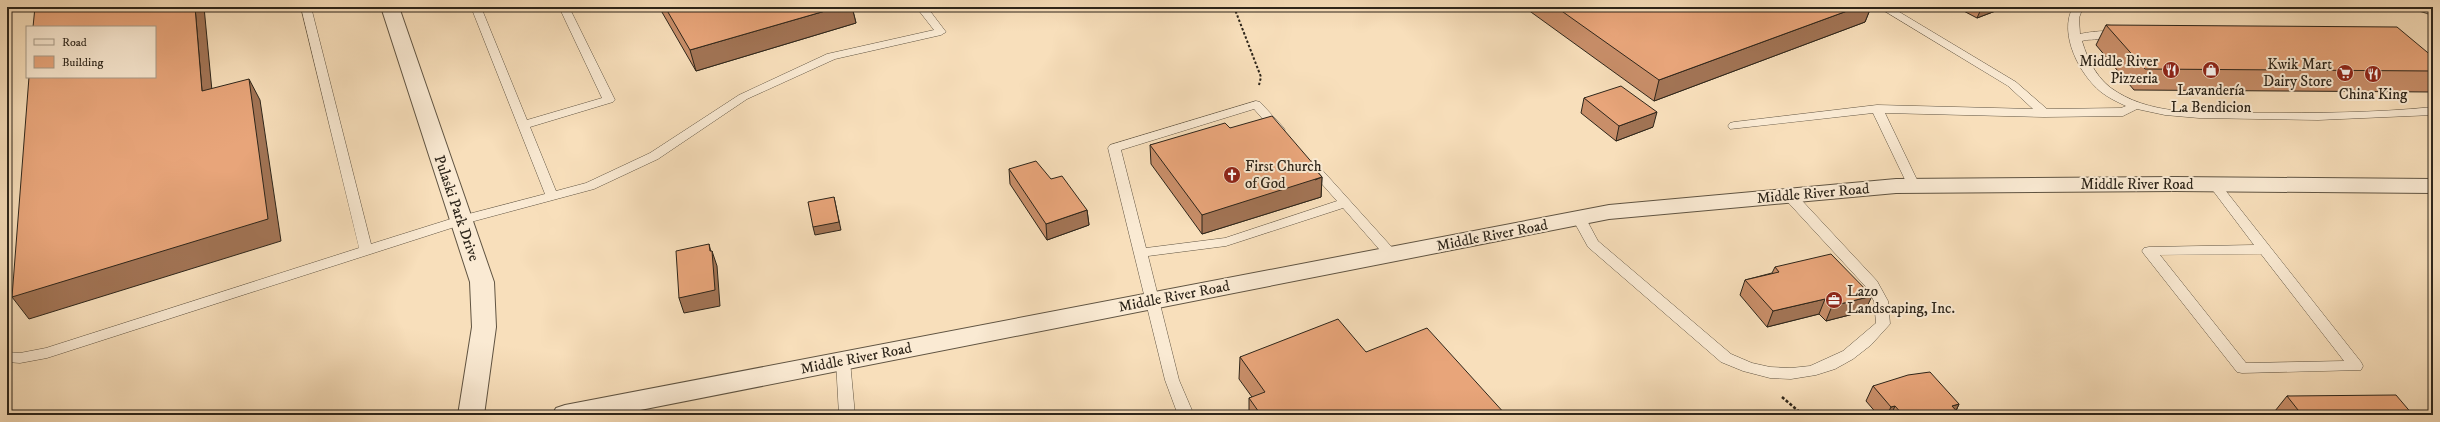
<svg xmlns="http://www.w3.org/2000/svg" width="2440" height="422" viewBox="0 0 2440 422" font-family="'IM FELL DW Pica',serif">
<rect width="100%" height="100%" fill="#f8dfbb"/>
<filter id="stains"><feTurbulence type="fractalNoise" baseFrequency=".005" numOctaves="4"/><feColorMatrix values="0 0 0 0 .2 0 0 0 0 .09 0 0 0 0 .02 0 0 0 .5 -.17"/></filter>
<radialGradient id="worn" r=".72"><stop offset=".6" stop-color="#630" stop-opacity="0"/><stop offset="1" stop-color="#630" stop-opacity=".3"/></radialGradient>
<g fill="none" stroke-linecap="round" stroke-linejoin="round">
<!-- service casing -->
<g stroke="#605442" stroke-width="1">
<path id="service" d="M 301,7 L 311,7 L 371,244 L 457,217 L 545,194 L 471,7 L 481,7 L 527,120 L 602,98 L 559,7 L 569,7 L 615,100 L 613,102 L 530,127 L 556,191 L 586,183 L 650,153 L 739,95 L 827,54 L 934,30 L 916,7 L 927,7 L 946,32 L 941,35 L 835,59 L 747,99 L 658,159 L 594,189 L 467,223 L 47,358 L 20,363 L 7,362 L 7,352 L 20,353 L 46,348 L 359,248 Z
M 1878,7 L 1891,7 L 2016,82 L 2047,109 L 2121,108 L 2126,106 C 2117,102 2109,98 2101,92 C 2080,75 2058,34 2073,7 L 2083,7 L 2079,18 L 2080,34 C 2088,32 2118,28 2123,35 C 2118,41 2091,38 2082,41 C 2088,61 2098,81 2117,92 C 2157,117 2212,112 2257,113 C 2316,113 2374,113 2433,107 L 2433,115 L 2318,120 L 2199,118 L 2165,115 L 2137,109 L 2123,116 L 2044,117 L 1885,113 L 1920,186 L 1914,190 L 1908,186 L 1873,113 L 1730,129 L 1728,126 L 1730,123 L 1734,122 L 1877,105 L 2033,109 L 2008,86 Z
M 1256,101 L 1260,102 L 1283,127 L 1285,130 L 1283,133 L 1275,133 L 1254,109 L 1121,150 L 1146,248 L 1225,238 L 1337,201 L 1305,165 L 1311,161 L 1315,162 L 1398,254 L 1396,257 L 1386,257 L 1343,208 L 1226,246 L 1148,256 L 1179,380 L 1194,415 L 1178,415 L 1165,380 L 1108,148 L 1110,145 Z
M 2214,180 L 2218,181 L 2361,362 L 2363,366 L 2361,370 L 2242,373 L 2237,372 L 2144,254 L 2142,251 L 2144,248 L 2149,247 L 2254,245 L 2208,184 ZM 2261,254 L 2344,361 L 2246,363 L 2160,255 Z
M 1789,191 L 1794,192 L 1877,281 L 1888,301 L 1890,324 L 1871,345 L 1853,359 L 1835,369 L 1816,375 L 1791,379 L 1770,378 L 1743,371 L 1721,362 L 1588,247 L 1572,218 L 1574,215 L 1584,215 L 1598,241 L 1731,354 L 1752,363 L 1770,367 L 1791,368 L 1810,366 L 1843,351 L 1876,323 L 1874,301 L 1866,287 L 1784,198 L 1783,195 Z
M 843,356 L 848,357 L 850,361 L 855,415 L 839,415 L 836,361 L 838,357 Z"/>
</g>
<!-- minor casing -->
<g stroke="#605442" stroke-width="2">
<path id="minor" d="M 381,7 L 399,7 L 494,282 L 496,327 L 484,415 L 458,415 L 472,327 L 470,282 Z"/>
</g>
<!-- tertiary casing -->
<g stroke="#605442" stroke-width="2">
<path id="tertiary" d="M 2418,7 L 2433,7 L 2433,15 L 2421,11 Z
M 2175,177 L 2433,179 L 2433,193 L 2175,191 L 1896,193 L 1609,219 L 615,415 L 552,415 L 556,408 L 565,405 L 1609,205 L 1896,179 Z"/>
</g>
<!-- path-far1 -->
<path stroke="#2d251a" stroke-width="2" stroke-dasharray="2.5 2" stroke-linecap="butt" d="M 1234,7 L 1261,77 L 1259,85"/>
<!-- path -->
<path stroke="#2d251a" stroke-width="2.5" stroke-dasharray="3 2" stroke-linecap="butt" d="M 1782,397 L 1803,415"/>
<!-- service -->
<use href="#service" fill="#faead3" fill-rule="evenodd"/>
<!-- minor -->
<use href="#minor" fill="#faead3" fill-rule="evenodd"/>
<!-- tertiary -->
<use href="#tertiary" fill="#faead3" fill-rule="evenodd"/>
</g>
<!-- wall -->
<path fill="#c88e69" stroke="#2d251a" d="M 659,7 L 852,7 L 856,23 L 696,71 Z
M 1524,7 L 1871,7 L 1865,22 L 1654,101 Z
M 1956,7 L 2006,7 L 1977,18 Z
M 2106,25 L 2433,57 L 2433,92 L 2134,90 L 2096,45 Z
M 1584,98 L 1653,127 L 1616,141 L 1581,113 Z
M 1230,128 L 1315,169 L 1322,177 L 1321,197 L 1202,234 L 1151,164 L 1150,145 Z
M 1009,169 L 1051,179 L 1087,210 L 1089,225 L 1047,240 L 1010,184 Z
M 1775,267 L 1865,311 L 1826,321 L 1819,314 L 1767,327 L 1740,295 L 1745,280 L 1772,273 Z
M 1366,352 L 1506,415 L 1249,415 L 1249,398 L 1252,397 L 1239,379 L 1240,357 Z
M 1873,386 L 1959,404 L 1956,411 L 1960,415 L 1878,415 L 1866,401 Z
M 2287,396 L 2413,415 L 2278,415 L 2275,411 Z"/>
<!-- shaded-wall -->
<path fill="#a27455" stroke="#2d251a" d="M 195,7 L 204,7 L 214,112 L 202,91 Z
M 839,7 L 852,7 L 856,23 L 696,71 L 690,50 Z
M 1858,7 L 1871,7 L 1865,22 L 1654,101 L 1659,80 Z
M 1982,7 L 2006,7 L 1977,18 Z
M 249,79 L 260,100 L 281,241 L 29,319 L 12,297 Z
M 1657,112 L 1653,127 L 1616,141 L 1619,126 Z
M 1315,166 L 1315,180 L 1322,177 L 1321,197 L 1202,234 L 1202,215 Z
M 834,197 L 841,230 L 815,235 L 813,227 Z
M 1087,210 L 1089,225 L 1047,240 L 1046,224 Z
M 709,244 L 712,256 L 712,251 L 717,266 L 720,306 L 684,313 L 679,298 Z
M 1872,296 L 1865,311 L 1826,321 L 1832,306 Z
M 1825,299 L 1819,314 L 1767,327 L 1773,311 Z
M 1959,404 L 1954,415 L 1952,406 Z
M 1895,406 L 1891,415 L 1887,415 L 1891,407 Z"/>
<!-- building -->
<path fill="#e8a57a" stroke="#2d251a" d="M 35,7 L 195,7 L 202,91 L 249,79 L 268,219 L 12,297 L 29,77 L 155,77 L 155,27 L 33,27 Z
M 665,7 L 839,7 L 690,50 Z
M 1556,7 L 1858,7 L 1659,80 Z
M 2106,25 L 2397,27 L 2433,57 L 2433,71 L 2145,69 Z
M 1621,86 L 1657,112 L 1619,126 L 1584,98 Z
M 1272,116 L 1315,166 L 1313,167 L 1322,177 L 1202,215 L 1150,145 L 1225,123 L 1230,128 Z
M 1036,161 L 1051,179 L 1062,176 L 1087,210 L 1046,224 L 1009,169 Z
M 834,197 L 839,222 L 813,227 L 808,202 Z
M 709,244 L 710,251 L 712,251 L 715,290 L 679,298 L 676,251 Z
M 1831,254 L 1872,296 L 1832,306 L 1825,299 L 1773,311 L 1745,280 L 1779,272 L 1775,267 Z
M 1338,319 L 1366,352 L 1427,328 L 1506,415 L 1261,415 L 1249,398 L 1265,392 L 1240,357 Z
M 1930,372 L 1959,404 L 1952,406 L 1960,415 L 1903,415 L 1895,406 L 1891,407 L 1873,386 L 1908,375 Z
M 2396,395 L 2413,415 L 2302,415 L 2287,396 Z"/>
<!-- icons -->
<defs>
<g id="restaurant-disc" transform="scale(0.9)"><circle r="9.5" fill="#8f2418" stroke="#faead3"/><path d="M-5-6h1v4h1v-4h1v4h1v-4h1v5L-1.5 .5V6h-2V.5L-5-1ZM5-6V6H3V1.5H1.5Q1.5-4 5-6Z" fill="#fff"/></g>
<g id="shop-disc" transform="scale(0.9)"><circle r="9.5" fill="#8f2418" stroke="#faead3"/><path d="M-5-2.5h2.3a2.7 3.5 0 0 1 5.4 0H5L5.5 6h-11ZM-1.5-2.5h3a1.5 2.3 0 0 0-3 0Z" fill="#fff"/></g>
<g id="supermarket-disc" transform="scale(0.9)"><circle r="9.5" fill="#8f2418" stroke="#faead3"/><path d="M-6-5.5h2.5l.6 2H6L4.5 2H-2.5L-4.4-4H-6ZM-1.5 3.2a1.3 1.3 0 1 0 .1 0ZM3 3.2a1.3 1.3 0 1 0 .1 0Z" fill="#fff"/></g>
<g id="church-disc" transform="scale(0.9)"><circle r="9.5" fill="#8f2418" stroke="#faead3"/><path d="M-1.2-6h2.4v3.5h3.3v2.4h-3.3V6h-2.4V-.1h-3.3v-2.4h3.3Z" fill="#fff"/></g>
<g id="office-disc" transform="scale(0.9)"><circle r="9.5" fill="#8f2418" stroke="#faead3"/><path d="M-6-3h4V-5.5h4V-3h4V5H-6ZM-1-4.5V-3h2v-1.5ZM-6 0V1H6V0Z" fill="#fff"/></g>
</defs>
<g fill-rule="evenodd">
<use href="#restaurant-disc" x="2171" y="70"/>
<use href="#shop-disc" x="2211" y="70"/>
<use href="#supermarket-disc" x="2345" y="73"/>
<use href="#restaurant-disc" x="2373" y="74"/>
<use href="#church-disc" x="1232" y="175"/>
<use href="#office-disc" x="1834" y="300"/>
</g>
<g text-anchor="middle" stroke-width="4" stroke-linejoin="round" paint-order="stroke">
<!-- poi labels -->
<g font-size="15" fill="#2d251a" stroke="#faead3" text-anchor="end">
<text x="2158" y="66">Middle River<tspan x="2158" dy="17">Pizzeria</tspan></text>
<text x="2332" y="69">Kwik Mart<tspan x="2332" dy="17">Dairy Store</tspan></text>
<text x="2211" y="95" text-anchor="middle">Lavandería<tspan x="2211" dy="17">La Bendicion</tspan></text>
<text x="2373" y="99" text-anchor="middle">China King</text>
<text x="1245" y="171" text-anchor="start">First Church<tspan x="1245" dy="17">of God</tspan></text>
<text x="1847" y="296" text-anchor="start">Lazo<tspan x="1847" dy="17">Landscaping, Inc.</tspan></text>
</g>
<!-- street labels -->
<g font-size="15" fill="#2d251a" stroke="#faead3">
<text x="2137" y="189">Middle River Road</text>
<text transform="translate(1813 193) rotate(-5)" y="5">Middle River Road</text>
<text transform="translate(457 208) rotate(71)" y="5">Pulaski Park Drive</text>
<text transform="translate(1492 235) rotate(-11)" y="5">Middle River Road</text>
<text transform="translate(1174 296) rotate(-11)" y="5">Middle River Road</text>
<text transform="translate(856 358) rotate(-11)" y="5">Middle River Road</text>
</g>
</g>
<!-- margin -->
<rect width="2440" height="422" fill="none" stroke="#f8dfbb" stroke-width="24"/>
<rect x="8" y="8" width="2424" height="406" fill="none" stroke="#2d251a" stroke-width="2"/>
<rect x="12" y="12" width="2416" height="398" fill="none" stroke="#2d251a"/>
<!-- legend -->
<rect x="26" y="26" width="130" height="52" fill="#faead3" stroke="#a89b89"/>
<rect x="34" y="39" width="20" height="6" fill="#faead3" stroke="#a89b89"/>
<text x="62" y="46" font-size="12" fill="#2d251a">Road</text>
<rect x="34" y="56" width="20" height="12" fill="#e8a57a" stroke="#a89b89"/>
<text x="62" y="66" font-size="12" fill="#2d251a">Building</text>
<rect width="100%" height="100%" filter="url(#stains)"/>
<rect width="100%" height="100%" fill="url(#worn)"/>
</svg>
